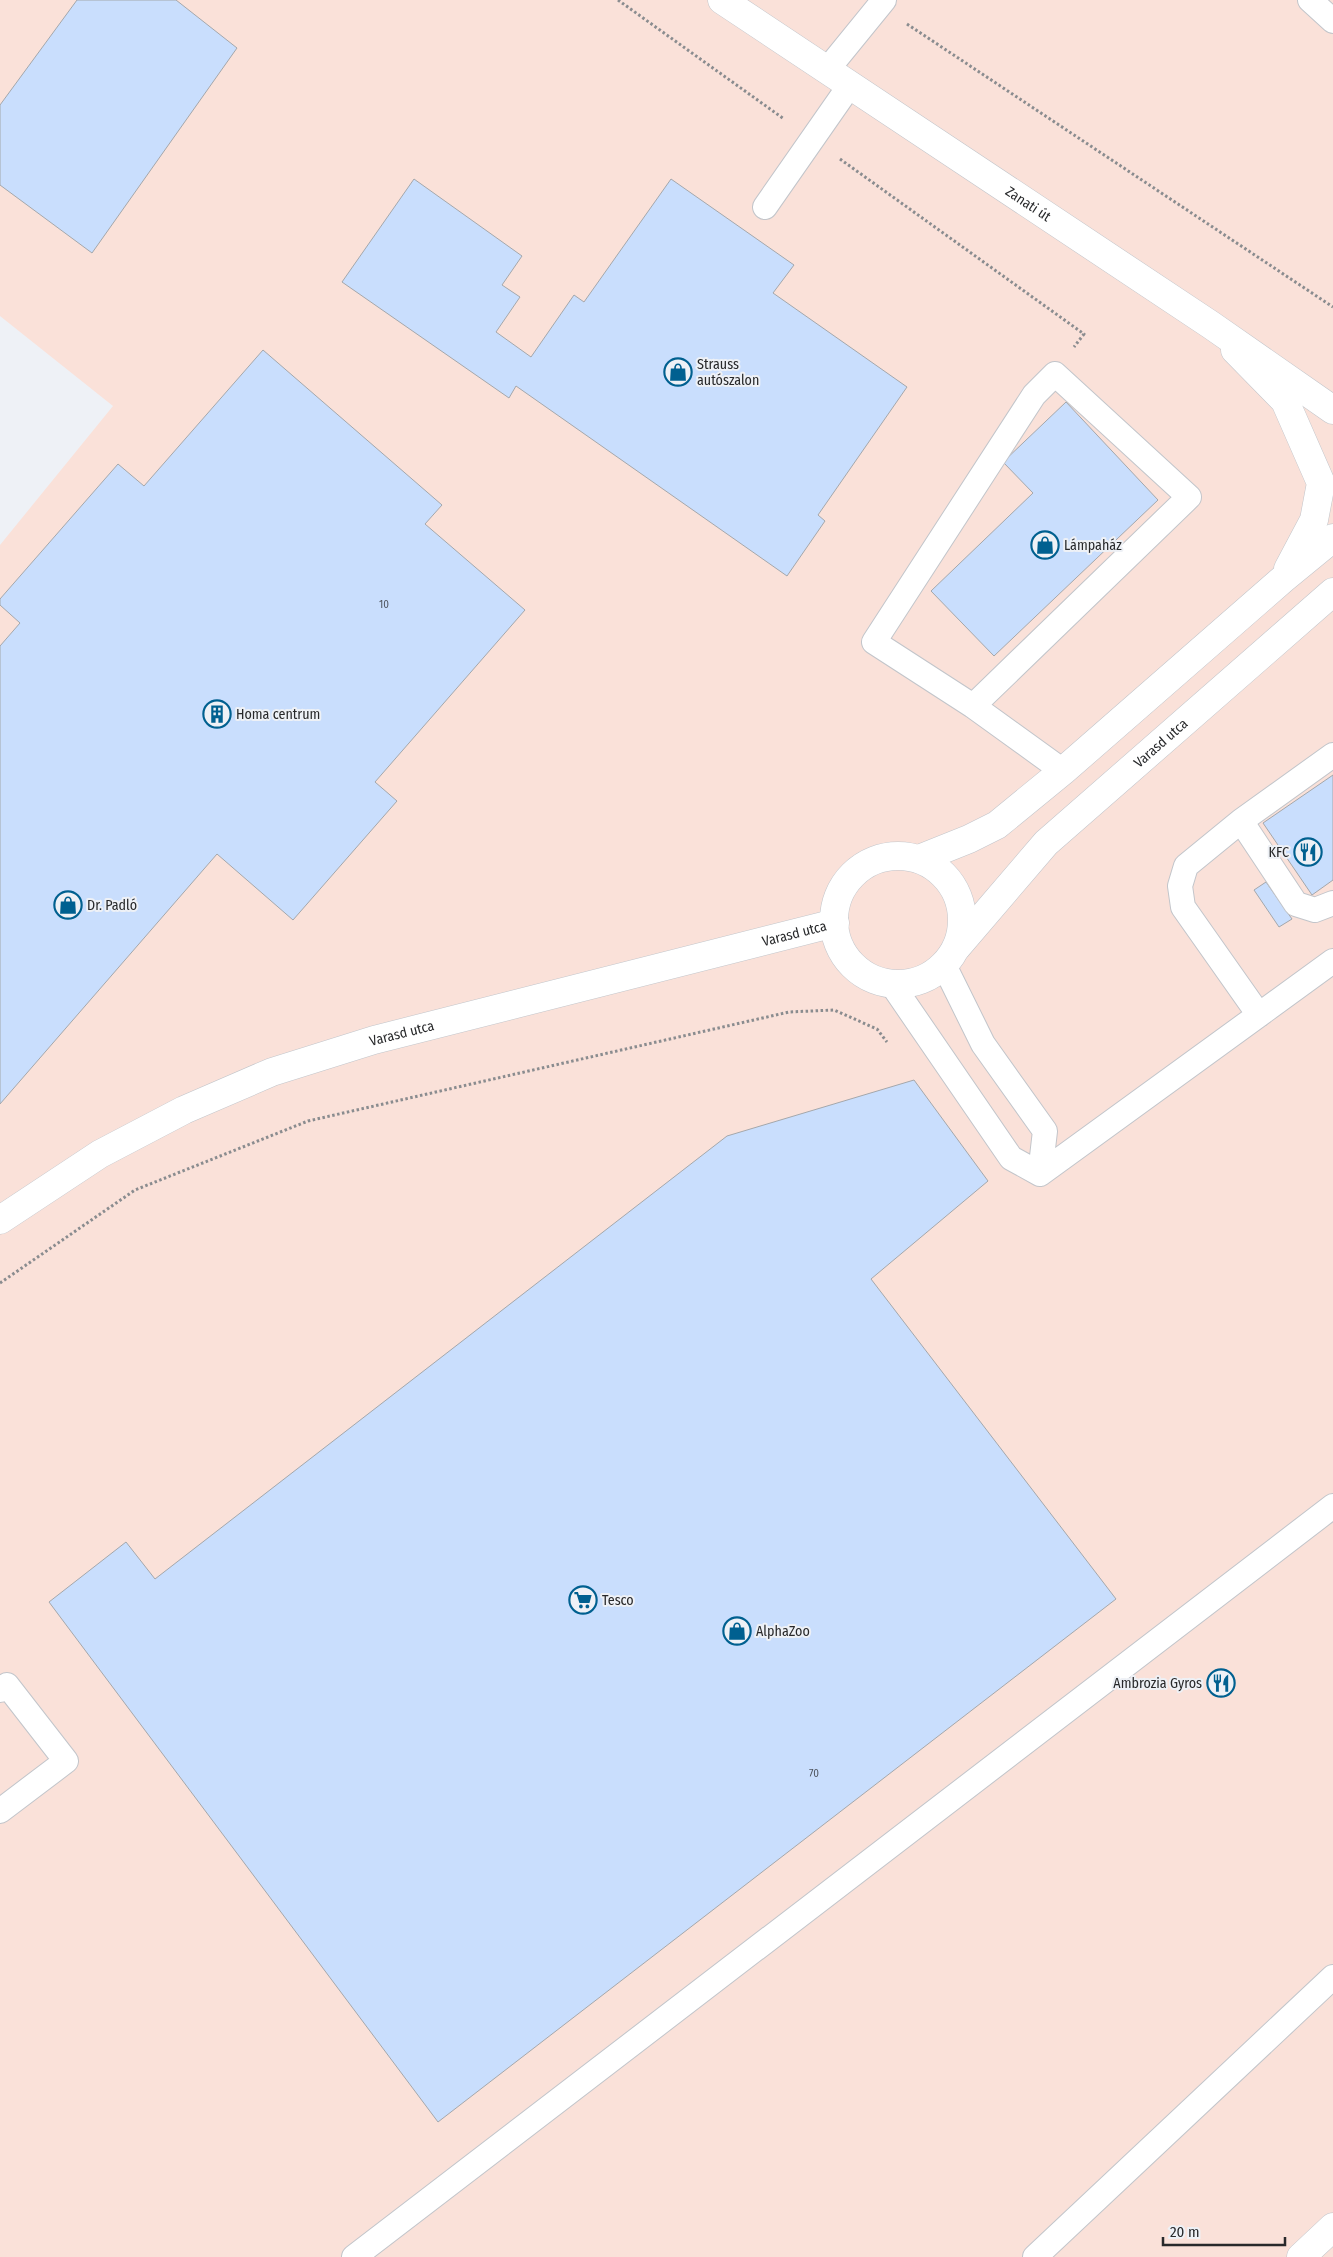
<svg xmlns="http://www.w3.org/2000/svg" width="1333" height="2257" viewBox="0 0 1333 2257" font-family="'Fira Sans Condensed',sans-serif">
<rect width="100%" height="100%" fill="#eef1f6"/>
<!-- commercial -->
<path fill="#fae1d9" d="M 0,0 L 1333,0 L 1333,2257 L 0,2257 L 0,545 L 113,406 L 0,316 Z"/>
<!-- building -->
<path fill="#c9defd" stroke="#a4a7ab" d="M 77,0 L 176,0 L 237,48 L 92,253 L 0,185 L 0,105 Z
M 414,179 L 522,256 L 502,285 L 520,297 L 496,332 L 531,357 L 574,295 L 584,302 L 671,179 L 794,265 L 773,293 L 907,387 L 818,515 L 825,521 L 787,576 L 516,386 L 509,398 L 342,282 Z
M 263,350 L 442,505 L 425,524 L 525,610 L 375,782 L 397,801 L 293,920 L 217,854 L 0,1104 L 0,646 L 20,623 L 0,605 L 0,599 L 118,464 L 144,486 Z
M 1066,402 L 1158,500 L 994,656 L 931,591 L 1033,493 L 1003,462 Z
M 1333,775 L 1333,880 L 1312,895 L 1263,823 Z
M 1266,882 L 1292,919 L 1279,927 L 1254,890 Z
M 914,1080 L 988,1181 L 871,1279 L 1116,1599 L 438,2122 L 49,1602 L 126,1542 L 155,1579 L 727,1136 Z"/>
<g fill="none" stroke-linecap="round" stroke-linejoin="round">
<!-- lane casing -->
<g stroke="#c2c5ca" stroke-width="26">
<path id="lane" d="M 1310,0 L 1333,21
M 827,70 L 884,0
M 765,207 L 850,85
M 973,706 L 1189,497 L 1055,374 L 1034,395 L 874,642 L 973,706 L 1063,771
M 1241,821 L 1296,904 L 1315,910 L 1333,903
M 944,965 L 983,1044 L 1045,1131 L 1040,1174
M 891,983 L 1011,1158 L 1040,1174
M 1259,1015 L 1183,907 L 1180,886 L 1186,866 L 1241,821 L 1333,755
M 1040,1174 L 1333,961
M 0,1690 L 7,1685 L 66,1761 L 0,1811
M 354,2257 L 1333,1506
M 1035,2257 L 1333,1977"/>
</g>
<!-- street casing -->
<g stroke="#c2c5ca" stroke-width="29">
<g id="street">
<path d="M 1235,350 L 1285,401 L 1321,483 L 1314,520 L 1288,569"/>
<circle cx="898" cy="920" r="64"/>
<path d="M 919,859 L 969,839 L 997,825 L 1063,771 L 1283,579 L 1333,538"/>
<path id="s1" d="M 957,947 L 1046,843 L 1333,592"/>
<path id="s2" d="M 0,1220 L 100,1154 L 184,1110 L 272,1072 L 374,1040 L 835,923"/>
</g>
</g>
<!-- secondary casing -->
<g stroke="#c2c5ca" stroke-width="29">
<g id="secondary">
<path id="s3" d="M 722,0 L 1211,325 L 1333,410"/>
</g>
</g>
<!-- primary casing -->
<g stroke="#c2c5ca" stroke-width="29">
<path id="primary" d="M 1301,2257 L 1333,2227"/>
</g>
<!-- path -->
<path stroke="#8a8c8f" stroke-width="3" stroke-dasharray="2.5 2.5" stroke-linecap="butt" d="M 618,0 L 784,119
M 907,24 L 1333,307
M 840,159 L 1084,334 L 1074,347
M 0,1283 L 135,1190 L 308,1121 L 789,1012 L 834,1010 L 877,1029 L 887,1042"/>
<!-- lane -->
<use href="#lane" stroke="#fff" stroke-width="24"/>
<!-- street -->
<use href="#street" stroke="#fff" stroke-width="28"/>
<!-- secondary -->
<use href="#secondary" stroke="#fff" stroke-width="28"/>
<!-- primary -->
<use href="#primary" stroke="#fff" stroke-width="28"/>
</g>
<!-- icons -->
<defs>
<g id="shop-ring" transform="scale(1.4375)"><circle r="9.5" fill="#eef1f6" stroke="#006090" stroke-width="1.5"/><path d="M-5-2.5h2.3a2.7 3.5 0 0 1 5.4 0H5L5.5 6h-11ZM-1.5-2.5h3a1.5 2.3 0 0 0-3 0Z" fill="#006090"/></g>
<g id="building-ring" transform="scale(1.4375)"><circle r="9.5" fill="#eef1f6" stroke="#006090" stroke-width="1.5"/><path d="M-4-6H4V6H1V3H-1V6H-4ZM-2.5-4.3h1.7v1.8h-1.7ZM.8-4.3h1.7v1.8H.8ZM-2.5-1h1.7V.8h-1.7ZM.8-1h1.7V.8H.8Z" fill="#006090"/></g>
<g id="restaurant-ring" transform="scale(1.4375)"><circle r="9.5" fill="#eef1f6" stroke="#006090" stroke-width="1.5"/><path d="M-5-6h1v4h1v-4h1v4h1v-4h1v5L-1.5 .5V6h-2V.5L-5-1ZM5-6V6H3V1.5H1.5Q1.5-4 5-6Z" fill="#006090"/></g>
<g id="supermarket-ring" transform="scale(1.4375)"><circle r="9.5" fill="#eef1f6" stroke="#006090" stroke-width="1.5"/><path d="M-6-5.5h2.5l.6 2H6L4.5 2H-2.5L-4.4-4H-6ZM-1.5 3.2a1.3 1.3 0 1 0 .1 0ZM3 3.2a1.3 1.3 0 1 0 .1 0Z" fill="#006090"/></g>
</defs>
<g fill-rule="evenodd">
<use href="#shop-ring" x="678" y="372"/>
<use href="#shop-ring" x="1045" y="545"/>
<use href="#building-ring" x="217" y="714"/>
<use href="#restaurant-ring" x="1308" y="852"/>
<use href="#shop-ring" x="68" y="905"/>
<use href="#supermarket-ring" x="583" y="1600"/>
<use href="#shop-ring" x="737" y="1631"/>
<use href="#restaurant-ring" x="1221" y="1683"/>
</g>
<g text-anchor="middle" stroke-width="4" stroke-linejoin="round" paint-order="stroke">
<!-- number labels -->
<g font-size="11" fill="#505660">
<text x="384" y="608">10</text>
<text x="814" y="1777">70</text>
</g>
<!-- street labels -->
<g font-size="14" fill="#28292b" stroke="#eef1f6">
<text dy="5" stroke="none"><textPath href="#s3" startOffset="368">Zanati út</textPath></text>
<text dy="5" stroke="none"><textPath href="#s1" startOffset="289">Varasd utca</textPath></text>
<text dy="5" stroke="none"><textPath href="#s2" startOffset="851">Varasd utca</textPath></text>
<text dy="5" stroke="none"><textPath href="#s2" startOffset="446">Varasd utca</textPath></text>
</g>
<!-- poi labels -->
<g font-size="14" fill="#28292b" stroke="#eef1f6" text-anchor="start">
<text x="697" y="369">Strauss<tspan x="697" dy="16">autószalon</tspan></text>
<text x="1064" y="550">Lámpaház</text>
<text x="236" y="719">Homa centrum</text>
<text x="1289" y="857" text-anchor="end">KFC</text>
<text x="87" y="910">Dr. Padló</text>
<text x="602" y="1605">Tesco</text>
<text x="756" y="1636">AlphaZoo</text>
<text x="1202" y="1688" text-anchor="end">Ambrozia Gyros</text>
</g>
</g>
<!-- scale -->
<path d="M1163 2237v8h122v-8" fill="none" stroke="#28292b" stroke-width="2.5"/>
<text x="1170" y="2237" font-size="15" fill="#28292b" stroke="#eef1f6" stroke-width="4" paint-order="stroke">20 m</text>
</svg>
